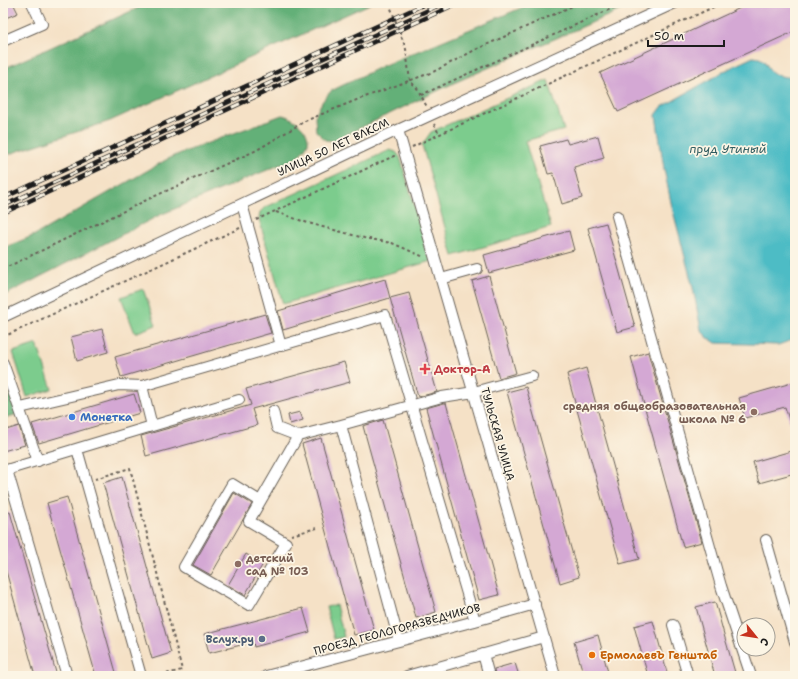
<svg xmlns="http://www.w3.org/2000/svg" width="798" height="679" viewBox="0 0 798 679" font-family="'Shantell Sans',sans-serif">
<rect width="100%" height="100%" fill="#fcf5e5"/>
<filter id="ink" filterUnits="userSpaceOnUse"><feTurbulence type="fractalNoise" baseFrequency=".025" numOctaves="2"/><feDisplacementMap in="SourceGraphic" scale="8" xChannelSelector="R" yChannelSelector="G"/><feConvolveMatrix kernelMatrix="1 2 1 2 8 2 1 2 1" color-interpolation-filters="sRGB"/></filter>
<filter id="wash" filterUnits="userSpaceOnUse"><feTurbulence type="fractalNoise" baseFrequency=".012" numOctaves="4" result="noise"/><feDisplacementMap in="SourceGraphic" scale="16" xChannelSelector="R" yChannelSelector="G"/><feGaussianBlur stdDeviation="0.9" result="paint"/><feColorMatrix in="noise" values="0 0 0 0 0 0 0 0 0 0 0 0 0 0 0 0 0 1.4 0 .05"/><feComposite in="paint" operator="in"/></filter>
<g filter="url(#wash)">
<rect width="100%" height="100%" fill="#f5e1c6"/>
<!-- green -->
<path fill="#7bcc8d" stroke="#4c7454" d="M 548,80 L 564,130 L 525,141 L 551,227 L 453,256 L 422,145 L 431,132 Z
M 390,150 L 396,152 L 400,157 L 431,261 L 283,304 L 259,219 L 260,212 L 264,208 Z
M 143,289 L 156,325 L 135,333 L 121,297 Z
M 37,344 L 52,389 L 27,397 L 13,352 Z
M 336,605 L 344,637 L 334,639 L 326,607 Z"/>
<!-- forest -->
<path fill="#64b078" stroke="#40664a" d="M 149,3 L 372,3 L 110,121 L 12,153 L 3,157 L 3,69 Z
M 533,3 L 637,3 L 456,82 L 333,141 L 325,140 L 316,131 L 315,116 L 322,102 L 331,91 L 382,66 Z
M 282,115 C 293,117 310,130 308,143 C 306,149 300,154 296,158 L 160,215 L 3,296 L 3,248 L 35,235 L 171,157 Z
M 3,376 L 17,414 L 3,419 Z"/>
<!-- water -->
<path fill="#4ebcc5" stroke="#356c70" d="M 753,57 C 767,58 764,64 772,72 C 777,77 789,77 795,78 L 795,339 L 778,345 L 716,343 L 707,337 L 701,330 L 693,288 L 672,207 L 664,169 L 656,115 L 662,107 L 732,67 Z"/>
<g id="blocks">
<!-- building -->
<path fill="#d4a8d4" d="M 3,3 L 13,3 L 18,13 L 3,19 Z
M 751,3 L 795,3 L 795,31 L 618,112 L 600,73 Z
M 598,136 L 604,158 L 574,167 L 582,198 L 562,204 L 553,173 L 548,174 L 540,146 L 566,139 L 568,144 Z
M 606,223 L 635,327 L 617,332 L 588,228 Z
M 569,231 L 574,250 L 489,273 L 484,255 Z
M 489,276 L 516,373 L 499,378 L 472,281 Z
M 385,279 L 390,298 L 409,293 L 437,392 L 418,397 L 390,298 L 283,330 L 278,311 Z
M 265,314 L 271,333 L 121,377 L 115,357 Z
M 102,329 L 108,352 L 77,361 L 71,337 Z
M 648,352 L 702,542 L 683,547 L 631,357 Z
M 344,362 L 350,382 L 252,409 L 257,425 L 146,456 L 141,436 L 251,405 L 246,389 Z
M 586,368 L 639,559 L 620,564 L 567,374 Z
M 795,382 L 795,432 L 793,432 L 785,407 L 745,418 L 739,398 Z
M 526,387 L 579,577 L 560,583 L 507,392 Z
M 134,394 L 140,413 L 39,443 L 38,441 L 32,424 Z
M 444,403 L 446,403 L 499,595 L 479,600 L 426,408 Z
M 300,412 L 303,420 L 290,424 L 288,415 Z
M 383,420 L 436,612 L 416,618 L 363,426 Z
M 19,426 L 25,445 L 3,451 L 3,431 Z
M 321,438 L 374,630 L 354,635 L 302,444 Z
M 795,450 L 795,473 L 759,483 L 753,462 Z
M 122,477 L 171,653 L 152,659 L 103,483 Z
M 234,493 L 252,504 L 211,575 L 193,565 Z
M 67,497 L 117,676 L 96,676 L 47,503 Z
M 10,512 L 57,676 L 35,676 L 3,560 L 3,514 Z
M 246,554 L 263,564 L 245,595 L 228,585 Z
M 715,602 L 725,638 L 736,676 L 715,676 L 696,607 Z
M 303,608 L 310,632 L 254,647 L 253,642 L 209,653 L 204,634 Z
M 653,621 L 668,676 L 648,676 L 634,626 Z
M 598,635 L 609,676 L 584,676 L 574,642 Z
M 515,663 L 519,676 L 495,676 L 494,669 Z"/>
</g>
</g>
<g filter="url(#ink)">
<use href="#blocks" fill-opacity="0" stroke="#686158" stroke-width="1"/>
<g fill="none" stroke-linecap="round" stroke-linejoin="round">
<!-- minor casing -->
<g stroke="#686158" stroke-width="12">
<path id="minor" d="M 3,41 L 42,24 L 32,3
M 398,130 L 555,676
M 242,204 L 281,346
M 617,216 L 721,586 L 751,676
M 441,279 L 477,269
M 3,317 L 398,130 L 675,3
M 3,363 L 38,461
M 20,408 L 119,385 L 142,386 L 385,315 L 475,621
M 273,411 L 277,428 L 298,436
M 341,425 L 399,641
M 152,426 L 239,400
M 77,449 L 141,676
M 7,470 L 67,676
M 3,471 L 152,426 L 142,386
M 260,501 L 232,484 L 184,567 L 249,605 L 286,543 L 249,521 L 298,436 L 341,425 L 442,397 L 474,392 L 532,376
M 766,540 L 795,642
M 673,625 L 688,676
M 483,654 L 489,676
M 266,676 L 475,621 L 535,604
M 407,676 L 544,637"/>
</g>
<!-- path -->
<path stroke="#686158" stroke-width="2" stroke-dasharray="3 3" stroke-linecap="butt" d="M 389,3 L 406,49 L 410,81 L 417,88 L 427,107
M 421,95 L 624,3
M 434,124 L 439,134
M 412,147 L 722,3
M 276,212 L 308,223 L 364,238 L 392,243 L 424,257
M 256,220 L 396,155
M 3,269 L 153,197 L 257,150 L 305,121 L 354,101 L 433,72 L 475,50 L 579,3
M 3,337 L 240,228
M 95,479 L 130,468 L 182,670 L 158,676
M 291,535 L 317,528"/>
<!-- minor -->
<use href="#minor" stroke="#fff" stroke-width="10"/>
<!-- rail casing -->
<g stroke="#1c1c1c" stroke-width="4.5">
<path id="rail" d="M 3,198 L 427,3
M 3,206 L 437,6
M 3,213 L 458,3"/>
</g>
<!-- rail -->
<use href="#rail" stroke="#fcf5e5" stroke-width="3" stroke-dasharray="9" stroke-linecap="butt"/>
</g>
</g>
<!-- markers -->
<path fill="#e0444e" stroke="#fcf5e5" stroke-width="1.5" d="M423 363h4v4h4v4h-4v4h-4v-4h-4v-4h4z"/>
<g fill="#8d6e63" stroke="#fcf5e5" stroke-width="1.5">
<circle cx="754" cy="412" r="4"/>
<circle cx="238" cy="564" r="4"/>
</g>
<circle fill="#3f7fe0" stroke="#fcf5e5" stroke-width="1.5" cx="72" cy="417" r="4"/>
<circle fill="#5c6f8a" stroke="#fcf5e5" stroke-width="1.5" cx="262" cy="639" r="4"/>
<circle fill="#e8710a" stroke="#fcf5e5" stroke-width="1.5" cx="592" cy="655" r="4"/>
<g text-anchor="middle" stroke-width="3.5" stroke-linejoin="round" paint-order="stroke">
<!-- street labels -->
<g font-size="11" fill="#1c1c1c" stroke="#fcf5e5">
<text transform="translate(333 147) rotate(-25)" y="4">УЛИЦА 50 ЛЕТ ВЛКСМ</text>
<text transform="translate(498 434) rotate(74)" y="4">ТУЛЬСКАЯ УЛИЦА</text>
<text transform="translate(397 629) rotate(-15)" y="4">ПРОЕЗД ГЕОЛОГОРАЗВЕДЧИКОВ</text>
</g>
<!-- health labels -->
<g font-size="11" font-weight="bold" fill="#be3a42" stroke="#fcf5e5" text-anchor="start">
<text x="434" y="373">Доктор-А</text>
</g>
<!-- education labels -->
<g font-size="11" font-weight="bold" fill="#785e54" stroke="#fcf5e5" text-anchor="end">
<text x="746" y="410">средняя общеобразовательная<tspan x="746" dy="13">школа № 6</tspan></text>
<text x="246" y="562" text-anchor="start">детский<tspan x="246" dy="13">сад № 103</tspan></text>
</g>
<!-- shop labels -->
<g font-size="11" font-weight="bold" fill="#366cbe" stroke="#fcf5e5" text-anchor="start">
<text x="80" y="421">Монетка</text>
</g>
<!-- service labels -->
<g font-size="11" font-weight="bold" fill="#4e5e75" stroke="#fcf5e5" text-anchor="end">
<text x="254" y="643">Вслух.ру</text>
</g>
<!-- food labels -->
<g font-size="11" font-weight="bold" fill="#c56008" stroke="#fcf5e5" text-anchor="start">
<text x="600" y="659">ЕрмолаевЪ Генштаб</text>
</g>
<!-- water labels -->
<g font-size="12" font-style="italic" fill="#305c60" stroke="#fcf5e5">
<text x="728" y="153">пруд Утиный</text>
</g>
</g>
<!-- margin -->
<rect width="798" height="679" fill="none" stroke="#fcf5e5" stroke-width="16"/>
<!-- north arrow -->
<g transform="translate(756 637) rotate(120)"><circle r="19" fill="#fcf5e5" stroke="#a29e95"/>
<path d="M0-3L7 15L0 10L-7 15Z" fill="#c8321e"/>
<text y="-6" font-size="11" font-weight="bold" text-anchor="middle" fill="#1c1c1c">С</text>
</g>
<!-- scale -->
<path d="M648 40v6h76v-6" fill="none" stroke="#1c1c1c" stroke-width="2"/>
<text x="654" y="40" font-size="12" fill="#1c1c1c" stroke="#fcf5e5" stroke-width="3" paint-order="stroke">50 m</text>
</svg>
